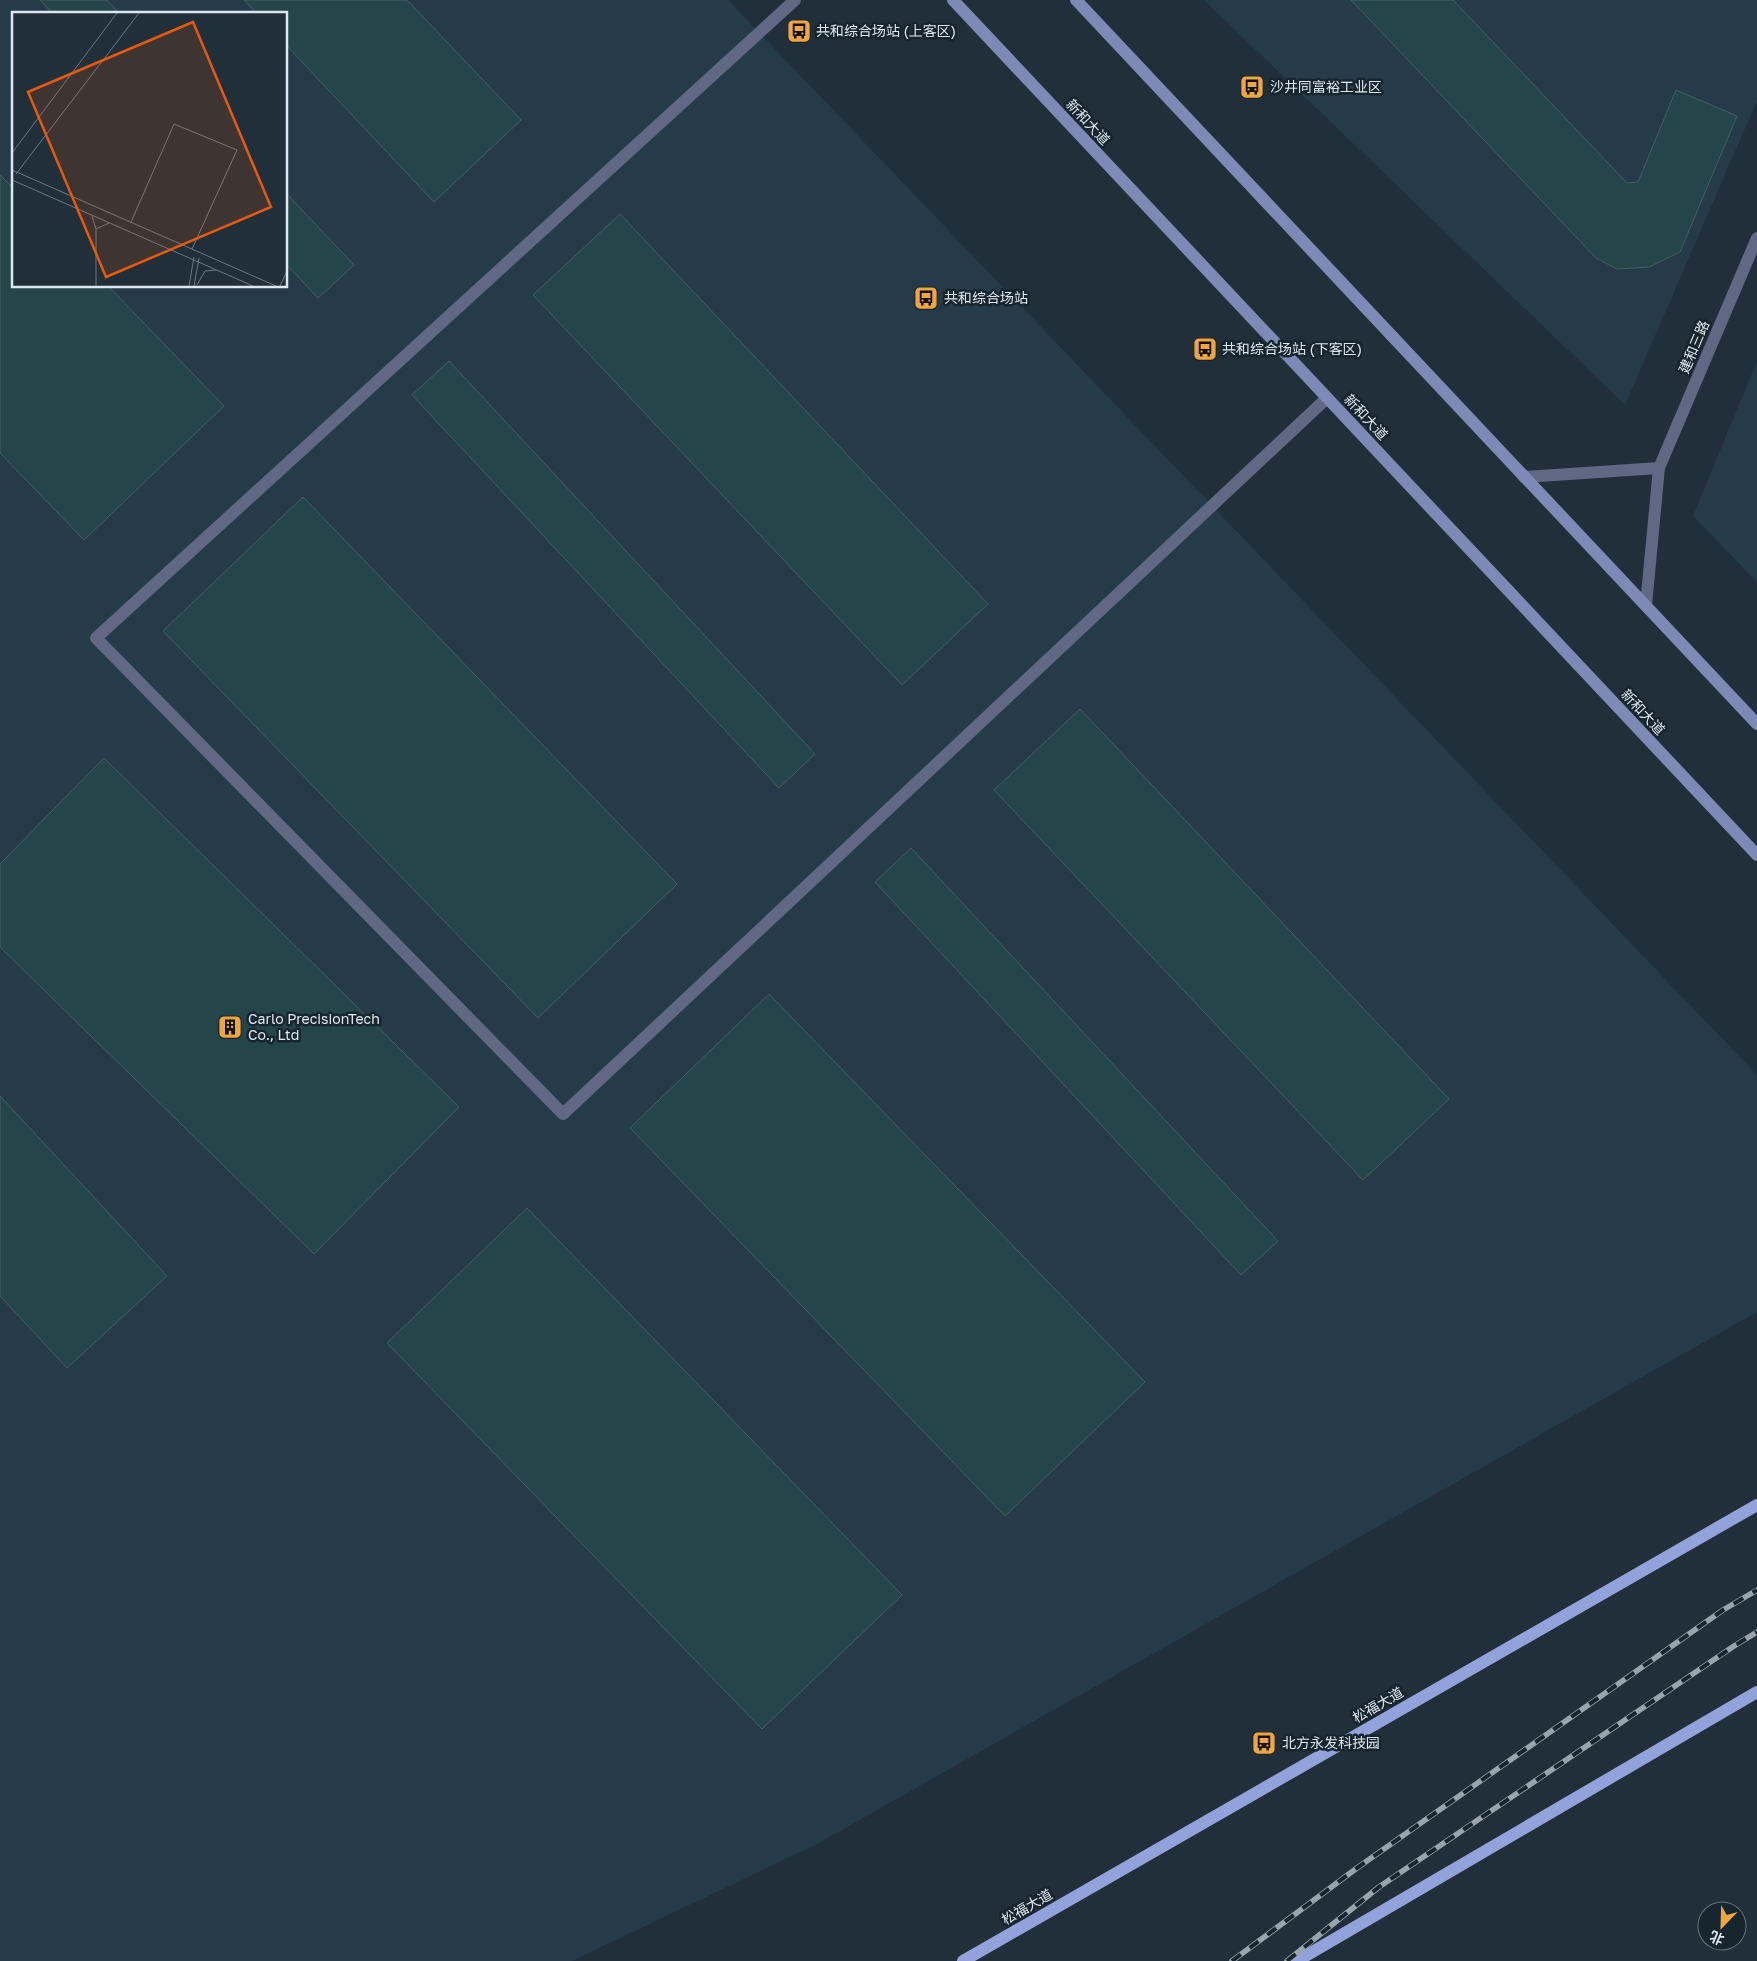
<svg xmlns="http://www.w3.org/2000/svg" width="1757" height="1961" viewBox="0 0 1757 1961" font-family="'Golos Text','Noto Sans SC',sans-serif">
<rect width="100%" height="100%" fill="#202f3a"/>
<!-- built -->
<path fill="#263b49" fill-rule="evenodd" d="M 0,0 L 728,0 L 1757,1075 L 1757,1312 L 817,1844 L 572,1961 L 0,1961 ZM 14,14 L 286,14 L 286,286 L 14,286 Z
M 1204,0 L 1757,0 L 1757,101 L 1625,405 Z
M 1757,361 L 1757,582 L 1693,516 Z"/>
<!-- building -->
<path fill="#24464a" stroke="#475e61" d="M 40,0 L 107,0 L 120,14 L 53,14 Z
M 244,0 L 407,0 L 521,120 L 434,202 L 286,45 L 286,14 L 257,14 Z
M 1351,0 L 1453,0 L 1627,183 L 1638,182 L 1676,90 L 1737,116 L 1680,252 L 1649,267 L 1617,269 L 1596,258 Z
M 0,175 L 14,189 L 14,286 L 108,286 L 224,406 L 84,540 L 0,453 Z
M 286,193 L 354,265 L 318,298 L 286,264 Z
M 620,214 L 988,604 L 902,685 L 533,295 Z
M 449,361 L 815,754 L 779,788 L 412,395 Z
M 303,497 L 677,884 L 538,1018 L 163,631 Z
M 1080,709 L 1449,1099 L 1363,1180 L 994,790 Z
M 104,758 L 459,1107 L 314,1254 L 0,947 L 0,864 Z
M 911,848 L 1278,1241 L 1241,1275 L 875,882 Z
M 769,994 L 1145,1382 L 1005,1516 L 630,1128 Z
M 0,1096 L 167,1276 L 67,1368 L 0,1296 Z
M 527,1208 L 902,1595 L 762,1729 L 387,1343 Z"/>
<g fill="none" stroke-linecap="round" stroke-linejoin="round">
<!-- minor -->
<path stroke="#616884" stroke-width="12" d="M 795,0 L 96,638 L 563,1114 L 1327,398
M 1659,468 L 1757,238
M 1524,477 L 1659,468 L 1646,605"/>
<!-- secondary -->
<path stroke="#7e89b5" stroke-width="12" d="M 953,0 L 1757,855
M 1076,0 L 1757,724"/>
<!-- primary -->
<path stroke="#94a2db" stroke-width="12" d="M 963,1961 L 1757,1505
M 1297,1961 L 1757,1692"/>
<!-- rail casing -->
<g stroke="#99a5ad" stroke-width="5.5">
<path id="rail" d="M 1232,1961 L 1357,1868 L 1723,1610 L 1757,1590
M 1287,1961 L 1379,1887 L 1734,1646 L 1757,1632"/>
</g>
<!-- rail -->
<use href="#rail" stroke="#17252f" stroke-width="4" stroke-dasharray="11" stroke-linecap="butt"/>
</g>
<!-- icons -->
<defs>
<g id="bus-square" transform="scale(1.25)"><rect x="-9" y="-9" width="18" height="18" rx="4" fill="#f0a63f" stroke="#17252f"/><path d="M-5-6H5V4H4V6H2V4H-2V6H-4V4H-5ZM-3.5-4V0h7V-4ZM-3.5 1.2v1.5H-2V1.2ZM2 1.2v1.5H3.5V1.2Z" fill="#111"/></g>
<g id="building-square" transform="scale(1.25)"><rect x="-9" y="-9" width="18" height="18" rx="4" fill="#f0a63f" stroke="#17252f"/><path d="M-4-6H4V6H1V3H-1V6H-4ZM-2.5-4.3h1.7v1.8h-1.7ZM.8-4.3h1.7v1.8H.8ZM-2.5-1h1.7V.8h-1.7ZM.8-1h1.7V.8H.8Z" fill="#111"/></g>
</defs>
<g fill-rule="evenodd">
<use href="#bus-square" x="799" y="31"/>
<use href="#bus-square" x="1252" y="87"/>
<use href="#bus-square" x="926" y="298"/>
<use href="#bus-square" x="1205" y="349"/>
<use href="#building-square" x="230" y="1027"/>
<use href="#bus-square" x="1264" y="1743"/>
</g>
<g text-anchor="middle" stroke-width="5" stroke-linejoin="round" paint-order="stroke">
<!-- poi labels -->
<g font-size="14" fill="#dee7ee" stroke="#17252f" text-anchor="start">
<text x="816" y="36">共和综合场站 (上客区)</text>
<text x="1270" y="92">沙井同富裕工业区</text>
<text x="944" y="303">共和综合场站</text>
<text x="1222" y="354">共和综合场站 (下客区)</text>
<text x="248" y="1024">Carlo PrecisionTech<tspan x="248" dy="16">Co., Ltd</tspan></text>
<text x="1282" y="1748">北方永发科技园</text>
</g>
<!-- street labels -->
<g font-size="14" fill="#dee7ee" stroke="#17252f">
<text transform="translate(1088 122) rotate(47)" y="5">新和大道</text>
<text transform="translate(1694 347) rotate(-67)" y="5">建和三路</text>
<text transform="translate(1366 417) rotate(47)" y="5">新和大道</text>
<text transform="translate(1643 712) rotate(47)" y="5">新和大道</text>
<text transform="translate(1378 1705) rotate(-30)" y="5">松福大道</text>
<text transform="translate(1027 1907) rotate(-30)" y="5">松福大道</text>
</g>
</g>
<!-- overview -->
<g transform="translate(12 12)">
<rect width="275" height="275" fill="#202f3a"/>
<path fill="none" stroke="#6c7982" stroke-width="1" d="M 0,141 L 105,1M 0,158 L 264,274M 4,162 L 127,1M 0,168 L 241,274M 80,204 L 84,217 L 97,211M 119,210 L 162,112 L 225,138 L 180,237M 185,273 L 193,259 L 204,258M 84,274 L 84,217M 177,274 L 182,245M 182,274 L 187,246M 268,274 L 275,259"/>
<path fill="#e8590c" fill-opacity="0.15" stroke="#e8590c" stroke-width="2.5" d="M 181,10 L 259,195 L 94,265 L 16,80 Z"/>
<rect width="275" height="275" fill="none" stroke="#dee7ee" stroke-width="2.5"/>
</g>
<!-- north arrow -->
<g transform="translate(1722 1926) rotate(203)"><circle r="24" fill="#17252f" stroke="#67737b"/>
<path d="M0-4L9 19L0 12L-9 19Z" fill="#f0a63f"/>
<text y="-8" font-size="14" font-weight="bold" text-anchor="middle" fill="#dee7ee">北</text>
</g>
</svg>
